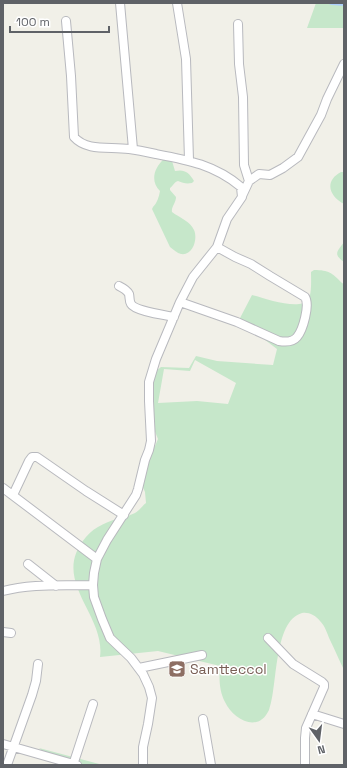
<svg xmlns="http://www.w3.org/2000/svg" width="347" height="768" viewBox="0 0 347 768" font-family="'Space Grotesk',sans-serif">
<rect width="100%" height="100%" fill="#f1f0e8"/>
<!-- green -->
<path fill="#c6e7ca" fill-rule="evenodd" d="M 316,3 L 344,3 L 344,28 L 307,28 Z
M 164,159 L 169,159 L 172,161 L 175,171 C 184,169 189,172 194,181 L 192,183 C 186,184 183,183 178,181 C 174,182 173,186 170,188 L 170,190 L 176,197 C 176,203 171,207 172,212 C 180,218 190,221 194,230 C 198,239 193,256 181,254 C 177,253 174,250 170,247 L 152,209 L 153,207 C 157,203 159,197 160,191 C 150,181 154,168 164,159 Z
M 341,172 L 344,172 L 344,204 C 329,196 324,181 341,172 Z
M 344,242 L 344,262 C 333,254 337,252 344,242 Z
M 314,270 C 329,270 332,273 342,283 L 344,284 L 344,670 C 339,660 335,650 330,640 C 327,633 325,626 320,621 C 315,615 309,612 302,613 C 273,621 278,687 269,710 C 258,734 233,719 225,702 C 219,691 219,678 220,666 L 158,651 L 100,657 C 106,614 49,580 86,537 C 95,526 109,521 123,517 C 127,516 131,515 135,513 C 139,511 142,506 146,503 L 145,492 L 141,483 L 149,455 L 155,446 L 158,439 L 154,429 L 148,396 L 156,371 L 161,367 L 189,368 L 196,356 L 217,361 L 273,365 L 277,349 L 239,320 L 252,295 C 264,298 299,311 308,300 C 312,295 311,279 311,272 ZM 195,360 L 236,383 L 228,404 L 197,401 L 158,403 L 164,369 L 190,371 Z
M 39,748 L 103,765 L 57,765 Z"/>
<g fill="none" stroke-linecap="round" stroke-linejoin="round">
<!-- stream -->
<path stroke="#adcffc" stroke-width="2" d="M 329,3 L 332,4 L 344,5"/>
<!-- minor casing -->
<g stroke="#b8b9be" stroke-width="10">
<path id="minor" d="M 120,3 L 133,149
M 177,3 L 186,59 L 189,160
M 66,21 L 71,76 L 74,137 C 87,152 111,146 129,149 C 138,150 147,152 156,154 C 188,160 215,165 241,187 L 242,197 L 227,219 L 217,247 L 193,277 L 180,302 L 156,359 L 149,382 L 149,401 L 151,441 L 149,450 L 145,460 L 138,489 L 136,495 L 107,540 L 97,559 L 94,573 L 93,585 L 94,597 L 102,619 L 110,638 L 131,658 L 143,674 L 149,687 L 152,698 L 148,724 L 143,747 L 143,765
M 238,24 L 239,64 L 243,97 L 244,165 L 249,181
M 242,196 L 249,181 L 259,174 L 270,175 L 283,168 L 298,157 L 321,115 L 327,99 L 344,64
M 119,286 C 123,288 127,290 129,294 C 130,298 129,301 131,304 C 135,311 165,315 174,317
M 180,302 L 237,322 L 279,341 C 285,342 293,342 297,337 C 303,330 310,305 305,297 L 270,276 L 251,264 L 235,257 L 217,247
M 3,488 L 97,559
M 13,495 L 29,461 L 32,457 L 37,457 L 86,491 L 124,515
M 28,564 L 56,586
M 3,591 C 32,583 64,586 93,585
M 3,632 L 11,633
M 268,638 L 293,664 L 322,682 L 324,684 L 324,687 L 306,728 L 305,738 L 305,765
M 139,668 L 202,655
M 312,714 L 344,724
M 203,719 L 211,765
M 3,744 L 77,765
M 7,765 L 32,695 L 36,681 L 38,664
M 73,765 L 93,704"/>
</g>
<!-- minor -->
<use href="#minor" stroke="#fff" stroke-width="8"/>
</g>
<!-- icons -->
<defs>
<g id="school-square" transform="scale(0.9)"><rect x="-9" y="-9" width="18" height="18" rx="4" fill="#8d6e63" stroke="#fff"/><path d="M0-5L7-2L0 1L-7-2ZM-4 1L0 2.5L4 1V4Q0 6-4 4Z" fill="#fff"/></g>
</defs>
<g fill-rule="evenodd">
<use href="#school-square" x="177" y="669"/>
</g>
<g text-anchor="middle" stroke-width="3" stroke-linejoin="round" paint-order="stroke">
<!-- education labels -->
<g font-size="14" fill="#785e54" stroke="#fff" text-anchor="start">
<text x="190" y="674">Samtteccol</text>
</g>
</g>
<!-- border -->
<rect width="347" height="768" fill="none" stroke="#5f6267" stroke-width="8"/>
<!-- north arrow -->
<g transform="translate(319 740) rotate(166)" stroke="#ffffff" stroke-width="3" paint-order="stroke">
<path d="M0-3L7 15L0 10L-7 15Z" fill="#5f6267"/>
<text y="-6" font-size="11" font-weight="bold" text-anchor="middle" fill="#5f6267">N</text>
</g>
<!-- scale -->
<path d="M10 26v6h99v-6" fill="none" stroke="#5f6267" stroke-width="2"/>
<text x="16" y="26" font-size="12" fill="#5f6267" stroke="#ffffff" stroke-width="3" paint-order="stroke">100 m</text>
</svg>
